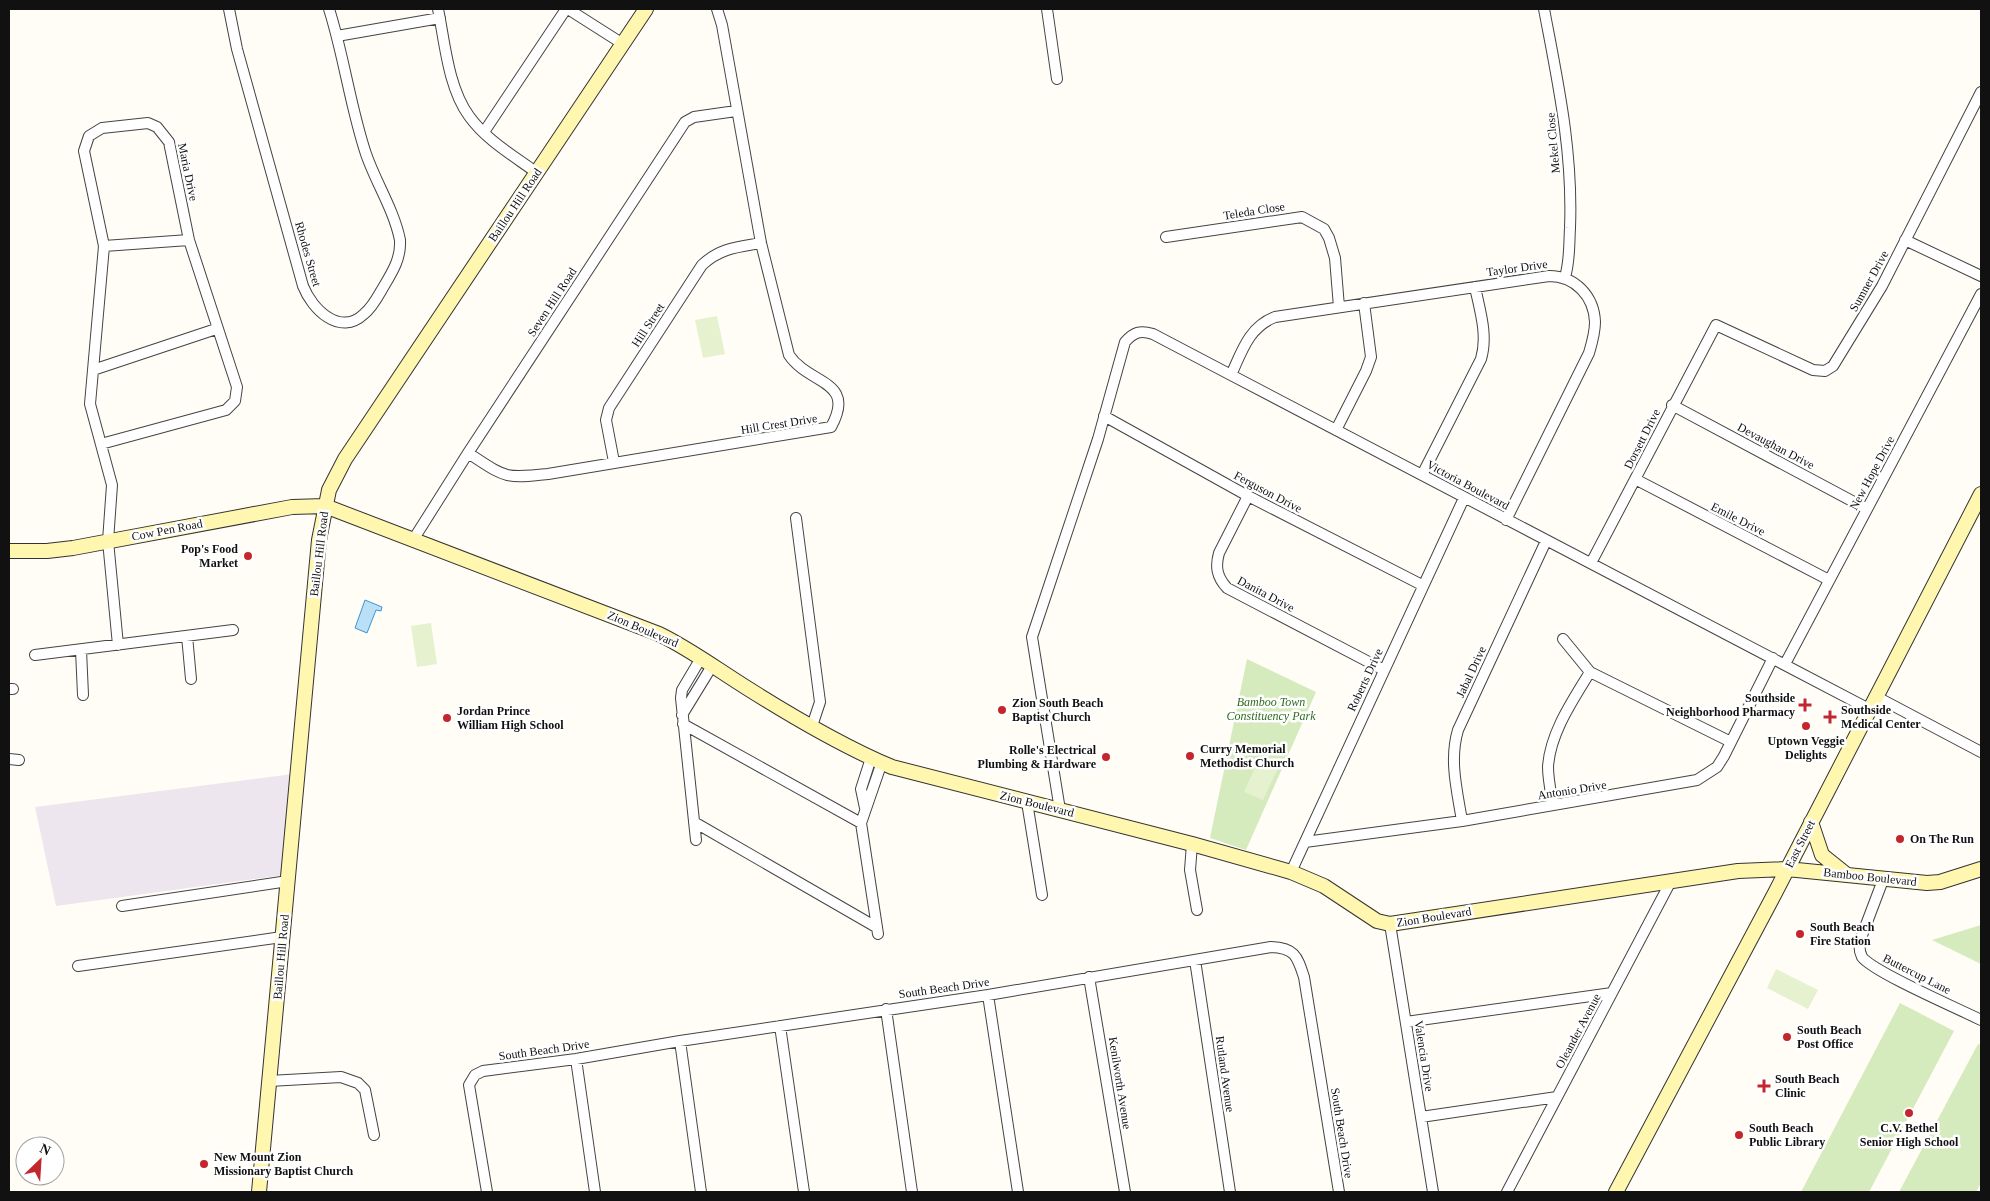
<svg xmlns="http://www.w3.org/2000/svg" width="1990" height="1201" viewBox="0 0 1990 1201" font-family="'Times New Roman',serif">
<rect width="100%" height="100%" fill="#fffdf5"/>
<!-- industrial -->
<path fill="#eee6ef" d="M 293,774 L 284,875 L 56,906 L 35,807 Z"/>
<!-- green -->
<path fill="#d5ebbd" d="M 1247,659 L 1316,692 L 1246,850 L 1210,838 Z
M 1981,925 L 1981,964 L 1932,940 Z
M 1900,1003 L 1954,1031 L 1869,1192 L 1801,1192 Z
M 1978,1044 L 1981,1045 L 1981,1183 L 1976,1192 L 1899,1192 Z"/>
<!-- pitch -->
<path fill="#e6f2cf" d="M 717,316 L 725,354 L 703,358 L 695,320 Z
M 431,623 L 437,664 L 417,667 L 411,626 Z
M 1259,759 L 1278,768 L 1263,800 L 1244,792 Z
M 1776,969 L 1818,990 L 1808,1009 L 1767,988 Z"/>
<!-- water -->
<path fill="#b9e0f7" stroke="#3f96cf" d="M 365,600 L 382,607 L 381,611 L 376,610 L 367,633 L 355,628 Z"/>
<g fill="none" stroke-linecap="round" stroke-linejoin="round">
<!-- street casing -->
<g stroke="#444" stroke-width="12">
<path id="street" d="M 229,9 L 237,49 L 303,286 C 312,309 340,337 364,314 C 373,307 378,296 384,286 C 393,271 401,258 400,240 C 394,210 376,183 366,154 C 350,106 344,56 329,9
M 438,9 C 445,43 448,87 469,116 C 486,140 514,156 537,173
M 568,9 L 623,44
M 1047,9 L 1057,79
M 1544,9 C 1558,83 1573,151 1570,228 C 1569,244 1570,261 1565,277
M 337,36 L 440,18
M 484,132 L 566,9
M 1166,237 L 1302,217 L 1324,229 L 1329,238 L 1335,258 L 1339,307
M 1905,240 L 1981,276
M 104,246 L 189,240
M 93,370 L 216,329
M 1231,375 C 1242,351 1249,327 1275,317 L 1549,276 C 1575,276 1594,296 1595,322 C 1595,332 1592,343 1589,353 L 1506,520
M 1672,405 L 1867,509
M 1104,416 L 1248,496 L 1422,585
M 1336,430 L 1366,371 L 1371,357 L 1364,303
M 101,444 L 226,410 L 235,401 L 237,387 L 189,240 L 169,142 L 157,127 L 148,123 L 102,128 L 89,136 L 84,151 L 104,246 L 90,404 L 112,485 L 108,541 L 118,645
M 468,453 C 505,477 503,479 548,474 L 831,427 C 857,380 809,385 789,355 L 761,243 L 722,25 L 717,9
M 614,462 L 606,420 L 609,408 L 702,265 C 720,248 738,247 761,243
M 1422,475 L 1481,359 C 1488,335 1480,311 1475,287
M 1635,479 L 1829,580
M 1248,496 L 1219,553 C 1215,567 1217,577 1227,588 L 1384,670
M 796,518 L 820,702 L 812,726
M 413,540 L 468,453 L 685,122 L 694,117 L 736,111
M 1591,563 L 1716,325 L 1813,370 L 1825,371 L 1833,366 L 1882,286 L 1981,92
M 187,636 L 191,679
M 1563,639 L 1590,672
M 81,650 L 83,695
M 35,655 L 233,630
M 1785,664 L 1981,294
M 9,689 L 13,689
M 1875,696 L 1981,752
M 682,715 L 712,666
M 683,724 L 861,823
M 9,759 L 19,760
M 1027,802 L 1042,895
M 1553,805 C 1551,793 1548,779 1548,767 C 1550,733 1573,700 1590,672 L 1731,742
M 865,808 L 861,789 L 871,758
M 1060,810 L 1032,637 L 1098,439 L 1125,342 C 1134,332 1140,330 1153,334 L 1231,375 L 1869,709
M 1462,821 C 1457,790 1449,760 1458,730 L 1546,541
M 694,822 L 876,927
M 696,840 L 681,698 L 682,690 L 701,658
M 1305,842 L 1462,821 L 1697,780 L 1717,767 L 1724,756 L 1773,658
M 1192,844 L 1190,870 L 1197,910
M 1291,872 L 1464,498
M 1883,880 L 1861,938 C 1859,944 1859,951 1862,957 C 1873,972 1959,1009 1981,1020
M 122,906 L 288,881
M 1390,924 L 1433,1192
M 878,934 L 861,823 L 882,762
M 1195,960 L 1230,1192
M 78,966 L 282,937
M 1089,977 L 1125,1192
M 988,995 L 1018,1192
M 886,1009 L 912,1192
M 1406,1022 L 1612,993
M 780,1026 L 804,1192
M 680,1041 L 701,1192
M 576,1059 L 595,1192
M 269,1081 L 341,1077 L 358,1083 L 365,1090 L 374,1135
M 1421,1117 L 1557,1097
M 487,1192 L 469,1085 L 475,1075 L 483,1071 L 576,1059 L 680,1041 L 988,995 L 1271,947 C 1295,948 1297,956 1304,977 L 1339,1192
M 1507,1192 L 1671,881"/>
</g>
<!-- secondary casing -->
<g stroke="#333" stroke-width="16">
<path id="secondary" d="M 9,551 L 47,551 L 73,548 L 292,507 L 325,506 L 659,634 C 690,649 718,670 747,688 C 793,717 842,746 892,767 L 1192,844 L 1291,872 L 1324,886 L 1377,921 L 1390,924 L 1738,871 L 1787,869 L 1927,883 L 1940,882 L 1981,869
M 1811,822 L 1822,855 L 1847,875
M 259,1192 L 319,540 L 329,490 L 345,459 L 646,9
M 1616,1192 L 1775,893 L 1981,494"/>
</g>
<!-- street -->
<use href="#street" stroke="#fff" stroke-width="10"/>
<!-- secondary -->
<use href="#secondary" stroke="#fff6b0" stroke-width="14"/>
</g>
<!-- markers -->
<g fill="#c4262e" stroke="#fff" stroke-width="2">
<circle cx="248" cy="556" r="5"/>
<path d="M1802.5 697.5h5v5h5v5h-5v5h-5v-5h-5v-5h5z"/>
<circle cx="1002" cy="710" r="5"/>
<path d="M1827.5 709.5h5v5h5v5h-5v5h-5v-5h-5v-5h5z"/>
<circle cx="447" cy="718" r="5"/>
<circle cx="1806" cy="726" r="5"/>
<circle cx="1190" cy="756" r="5"/>
<circle cx="1106" cy="757" r="5"/>
<circle cx="1900" cy="839" r="5"/>
<circle cx="1800" cy="934" r="5"/>
<circle cx="1787" cy="1037" r="5"/>
<path d="M1761.5 1078.5h5v5h5v5h-5v5h-5v-5h-5v-5h5z"/>
<circle cx="1909" cy="1113" r="5"/>
<circle cx="1739" cy="1135" r="5"/>
<circle cx="204" cy="1164" r="5"/>
</g>
<g text-anchor="middle" stroke-width="5" stroke-linejoin="round" paint-order="stroke">
<!-- street labels -->
<g font-size="12" fill="#111" stroke="#fff">
<text transform="translate(1553 143) rotate(-95)" y="4">Mekel Close</text>
<text transform="translate(188 172) rotate(78)" y="4">Maria Drive</text>
<text transform="translate(515 205) rotate(-56)" y="4">Baillou Hill Road</text>
<text transform="translate(1254 211) rotate(-9)" y="4">Teleda Close</text>
<text transform="translate(308 254) rotate(74)" y="4">Rhodes Street</text>
<text transform="translate(1517 268) rotate(-8)" y="4">Taylor Drive</text>
<text transform="translate(1869 281) rotate(-61)" y="4">Sumner Drive</text>
<text transform="translate(552 302) rotate(-57)" y="4">Seven Hill Road</text>
<text transform="translate(648 325) rotate(-57)" y="4">Hill Street</text>
<text transform="translate(779 424) rotate(-9)" y="4">Hill Crest Drive</text>
<text transform="translate(1642 439) rotate(-63)" y="4">Dorsett Drive</text>
<text transform="translate(1776 446) rotate(28)" y="4">Devaughan Drive</text>
<text transform="translate(1872 473) rotate(-62)" y="4">New Hope Drive</text>
<text transform="translate(1468 485) rotate(28)" y="4">Victoria Boulevard</text>
<text transform="translate(1268 492) rotate(28)" y="4">Ferguson Drive</text>
<text transform="translate(1738 519) rotate(27)" y="4">Emile Drive</text>
<text transform="translate(167 530) rotate(-11)" y="4">Cow Pen Road</text>
<text transform="translate(319 554) rotate(-83)" y="4">Baillou Hill Road</text>
<text transform="translate(1266 594) rotate(28)" y="4">Danita Drive</text>
<text transform="translate(643 629) rotate(23)" y="4">Zion Boulevard</text>
<text transform="translate(1471 672) rotate(-65)" y="4">Jabal Drive</text>
<text transform="translate(1365 680) rotate(-65)" y="4">Roberts Drive</text>
<text transform="translate(1572 790) rotate(-9)" y="4">Antonio Drive</text>
<text transform="translate(1037 804) rotate(14)" y="4">Zion Boulevard</text>
<text transform="translate(1800 844) rotate(-63)" y="4">East Street</text>
<text transform="translate(1870 877) rotate(6)" y="4">Bamboo Boulevard</text>
<text transform="translate(1434 917) rotate(-9)" y="4">Zion Boulevard</text>
<text transform="translate(281 957) rotate(-85)" y="4">Baillou Hill Road</text>
<text transform="translate(1917 974) rotate(27)" y="4">Buttercup Lane</text>
<text transform="translate(944 988) rotate(-8)" y="4">South Beach Drive</text>
<text transform="translate(1578 1031) rotate(-62)" y="4">Oleander Avenue</text>
<text transform="translate(544 1050) rotate(-8)" y="4">South Beach Drive</text>
<text transform="translate(1424 1056) rotate(81)" y="4">Valencia Drive</text>
<text transform="translate(1225 1074) rotate(82)" y="4">Rutland Avenue</text>
<text transform="translate(1120 1083) rotate(81)" y="4">Kenilworth Avenue</text>
<text transform="translate(1342 1133) rotate(81)" y="4">South Beach Drive</text>
</g>
<!-- poi labels -->
<g font-size="12" font-weight="bold" fill="#111" stroke="#fff" text-anchor="start">
<text x="238" y="553" text-anchor="end">Pop's Food<tspan x="238" dy="14">Market</tspan></text>
<text x="1795" y="702" text-anchor="end">Southside<tspan x="1795" dy="14">Neighborhood Pharmacy</tspan></text>
<text x="1012" y="707">Zion South Beach<tspan x="1012" dy="14">Baptist Church</tspan></text>
<text x="1841" y="714">Southside<tspan x="1841" dy="14">Medical Center</tspan></text>
<text x="457" y="715">Jordan Prince<tspan x="457" dy="14">William High School</tspan></text>
<text x="1806" y="745" text-anchor="middle">Uptown Veggie<tspan x="1806" dy="14">Delights</tspan></text>
<text x="1200" y="753">Curry Memorial<tspan x="1200" dy="14">Methodist Church</tspan></text>
<text x="1096" y="754" text-anchor="end">Rolle's Electrical<tspan x="1096" dy="14">Plumbing &amp; Hardware</tspan></text>
<text x="1910" y="843">On The Run</text>
<text x="1810" y="931">South Beach<tspan x="1810" dy="14">Fire Station</tspan></text>
<text x="1797" y="1034">South Beach<tspan x="1797" dy="14">Post Office</tspan></text>
<text x="1775" y="1083">South Beach<tspan x="1775" dy="14">Clinic</tspan></text>
<text x="1749" y="1132">South Beach<tspan x="1749" dy="14">Public Library</tspan></text>
<text x="1909" y="1132" text-anchor="middle">C.V. Bethel<tspan x="1909" dy="14">Senior High School</tspan></text>
<text x="214" y="1161">New Mount Zion<tspan x="214" dy="14">Missionary Baptist Church</tspan></text>
</g>
<!-- park labels -->
<g font-size="12" font-style="italic" fill="#2f6b1f" stroke="#fff">
<text x="1271" y="706">Bamboo Town<tspan x="1271" dy="14">Constituency Park</tspan></text>
</g>
</g>
<!-- border -->
<rect width="1990" height="1201" fill="none" stroke="#111111" stroke-width="20"/>
<!-- north arrow -->
<g transform="translate(40 1161) rotate(25)"><circle r="24" fill="#ffffff" stroke="#a0a0a0"/>
<path d="M0-4L9 19L0 12L-9 19Z" fill="#c4262e"/>
<text y="-8" font-size="14" font-weight="bold" text-anchor="middle" fill="#111111">N</text>
</g>
</svg>
